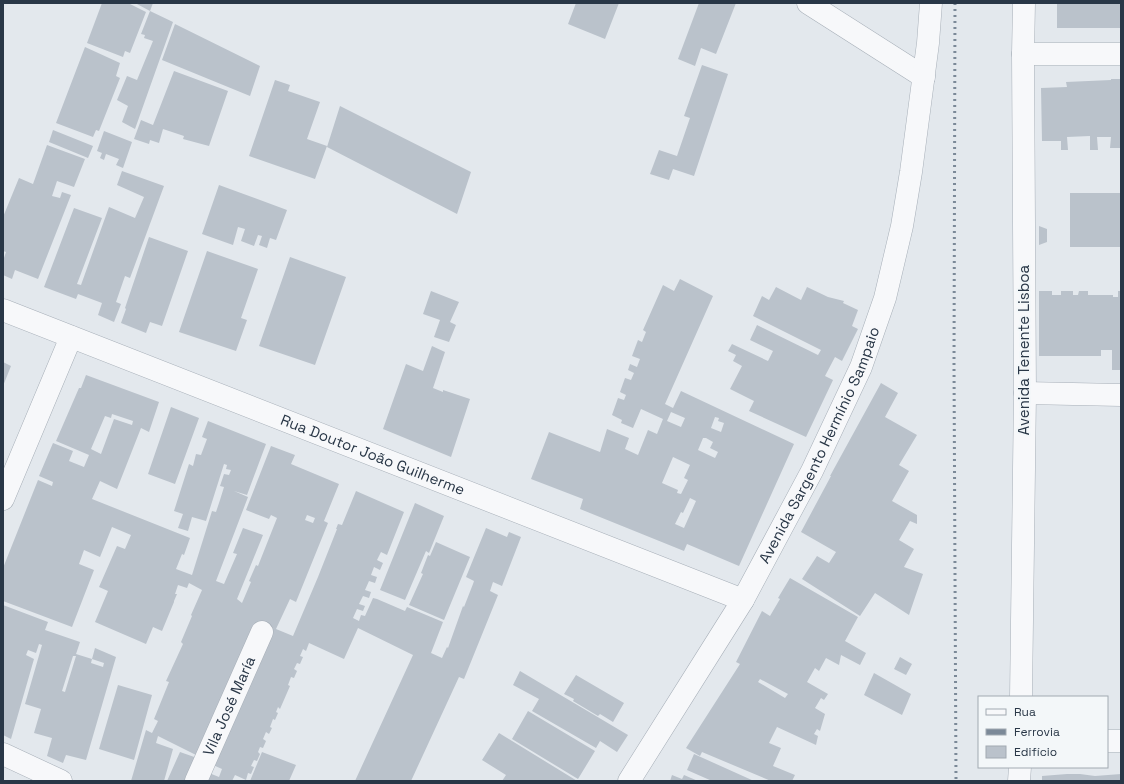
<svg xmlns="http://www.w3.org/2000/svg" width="1124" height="784" viewBox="0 0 1124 784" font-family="'Space Grotesk',sans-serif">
<rect width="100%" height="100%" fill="#e3e8ed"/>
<!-- building -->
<path fill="#bac2cb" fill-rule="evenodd" d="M 102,3 L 131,3 L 130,4 L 146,12 L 130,53 L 125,51 L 123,57 L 87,43 Z
M 135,3 L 153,3 L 150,11 Z
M 576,3 L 619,3 L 605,39 L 568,24 Z
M 699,3 L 736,3 L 716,54 L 701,48 L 695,66 L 678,59 Z
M 1057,3 L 1121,3 L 1121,28 L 1057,28 Z
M 150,11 L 173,22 L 135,129 L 122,122 L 128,106 L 117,100 L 127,76 L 137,80 L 153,41 L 144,38 L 145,35 L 141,34 Z
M 175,24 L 260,66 L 250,96 L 162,60 Z
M 85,47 L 120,63 L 116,76 L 120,78 L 99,131 L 96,130 L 93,137 L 56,123 Z
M 702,65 L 728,74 L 694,176 L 673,169 L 669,180 L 650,174 L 659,150 L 677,156 L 690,118 L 684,116 Z
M 174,71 L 228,91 L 209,146 L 183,139 L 184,136 L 163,129 L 159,143 L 150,140 L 149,144 L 134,139 L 141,120 L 153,125 Z
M 1111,79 L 1121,79 L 1121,148 L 1110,148 L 1111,137 L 1097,137 L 1098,150 L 1090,150 L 1090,136 L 1067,137 L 1068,150 L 1061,150 L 1061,141 L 1042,141 L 1041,88 L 1067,87 L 1066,82 L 1111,80 Z
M 275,80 L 290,85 L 288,91 L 320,102 L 307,139 L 327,146 L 315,179 L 249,156 Z
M 340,106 L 471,172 L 457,214 L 327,147 Z
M 53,130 L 93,146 L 88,158 L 49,142 Z
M 104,131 L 132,142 L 123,168 L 116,165 L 119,159 L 106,154 L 104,160 L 100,158 L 102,153 L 97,151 Z
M 47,145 L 85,159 L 74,187 L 57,181 L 52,196 L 60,198 L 62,192 L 71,195 L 38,279 L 15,270 L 12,279 L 3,275 L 3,261 L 6,252 L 3,251 L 3,217 L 19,178 L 33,184 Z
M 122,171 L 164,186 L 130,278 L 125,276 L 116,302 L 121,304 L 114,322 L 98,315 L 102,303 L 78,294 L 76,299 L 44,287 L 74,208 L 102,218 L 77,284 L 81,285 L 109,207 L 135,218 L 144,197 L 117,185 Z
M 219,185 L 287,210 L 276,240 L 270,238 L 267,248 L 259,245 L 262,236 L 258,235 L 254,246 L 241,241 L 245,229 L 238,227 L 233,245 L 202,234 Z
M 1070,193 L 1121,193 L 1121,247 L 1070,247 Z
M 1039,226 L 1047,229 L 1047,242 L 1039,245 Z
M 149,237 L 188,251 L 162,326 L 150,322 L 146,333 L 121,323 L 126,309 L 125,308 Z
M 207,251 L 258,269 L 241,318 L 247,320 L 236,351 L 179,332 Z
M 290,257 L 346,277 L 315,365 L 259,346 Z
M 680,279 L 713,296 L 665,404 L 673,408 L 681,391 L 794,444 L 739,566 L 687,544 L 684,551 L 580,509 L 583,499 L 531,479 L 549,432 L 600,452 L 607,429 L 629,438 L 625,449 L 638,455 L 648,430 L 657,434 L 663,419 L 641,409 L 633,428 L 621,423 L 622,420 L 612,415 L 618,398 L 624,400 L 626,395 L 620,392 L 625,378 L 631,380 L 634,373 L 628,370 L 630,364 L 637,367 L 640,359 L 632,356 L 638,340 L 642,342 L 646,332 L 643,330 L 663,285 L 674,291 ZM 671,412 L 685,418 L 681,427 L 667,421 ZM 715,417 L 719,418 L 718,421 L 724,423 L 721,432 L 711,428 ZM 703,438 L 706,438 L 713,442 L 710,448 L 718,452 L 715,458 L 698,450 ZM 673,457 L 690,465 L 684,478 L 688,480 L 681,494 L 677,493 L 678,490 L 662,483 ZM 690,498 L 696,501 L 684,528 L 675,524 L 681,512 L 683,513 Z
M 776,287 L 801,300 L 807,287 L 828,297 L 844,301 L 843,303 L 858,310 L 852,326 L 858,329 L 842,361 L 835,357 L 825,376 L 833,380 L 806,437 L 749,411 L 754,401 L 730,389 L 742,366 L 733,361 L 736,355 L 728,351 L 732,344 L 768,361 L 773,351 L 750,340 L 757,325 L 818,355 L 821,350 L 753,316 L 762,296 L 769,300 Z
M 431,291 L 459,302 L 450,322 L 456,325 L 449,342 L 434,337 L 440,320 L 423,314 Z
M 1039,291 L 1052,291 L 1052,295 L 1061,295 L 1061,291 L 1073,291 L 1073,295 L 1078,295 L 1079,291 L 1088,291 L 1088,295 L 1113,295 L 1113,297 L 1118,297 L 1118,291 L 1121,291 L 1121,370 L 1112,370 L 1112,350 L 1101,350 L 1101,356 L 1039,356 Z
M 432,346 L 445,352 L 433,388 L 443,392 L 443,390 L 470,399 L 451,457 L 383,429 L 406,364 L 423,371 Z
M 3,362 L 11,366 L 3,386 Z
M 86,375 L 159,402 L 149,432 L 141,428 L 117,489 L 100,481 L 92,499 L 190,538 L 184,555 L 182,554 L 176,569 L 192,575 L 212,511 L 216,512 L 220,500 L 224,487 L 220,486 L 224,474 L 229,475 L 231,470 L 226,469 L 227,465 L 224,464 L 206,521 L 192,517 L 188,531 L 178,528 L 183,514 L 174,511 L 189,464 L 193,466 L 196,454 L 201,455 L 207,439 L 202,437 L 208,421 L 266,444 L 247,495 L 234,491 L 248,497 L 216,581 L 224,584 L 237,554 L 233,553 L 243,528 L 263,535 L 237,599 L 242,603 L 251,582 L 249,581 L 256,565 L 258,566 L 277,518 L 271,515 L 269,519 L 246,510 L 271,446 L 295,455 L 291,464 L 339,484 L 324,521 L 328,523 L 296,602 L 290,599 L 276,629 L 293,636 L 318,577 L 337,529 L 336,529 L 338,524 L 342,525 L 356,491 L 404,512 L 387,555 L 381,552 L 377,560 L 383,563 L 380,570 L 374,567 L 371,575 L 377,577 L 375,583 L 369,581 L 365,590 L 371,592 L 369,598 L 363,596 L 359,604 L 365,606 L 363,611 L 357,609 L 353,618 L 359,621 L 361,615 L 365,616 L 373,598 L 377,599 L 405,611 L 407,607 L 443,622 L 431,653 L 442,658 L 447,647 L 448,648 L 463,606 L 464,607 L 473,584 L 474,581 L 466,577 L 486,528 L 507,537 L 509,532 L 521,537 L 502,586 L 493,582 L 490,591 L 498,595 L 464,679 L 459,677 L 411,781 L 355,781 L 413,655 L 358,628 L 344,659 L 309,643 L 306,651 L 303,649 L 300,656 L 303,657 L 300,664 L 297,663 L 294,669 L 297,671 L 294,678 L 291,677 L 288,685 L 290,686 L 280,709 L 278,707 L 276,712 L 278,713 L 275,720 L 273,719 L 270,727 L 272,728 L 269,734 L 266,732 L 263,739 L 266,741 L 263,748 L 260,747 L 258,752 L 260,754 L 257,761 L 254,760 L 251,766 L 254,767 L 251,774 L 248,773 L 246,780 L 235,775 L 232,781 L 206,781 L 209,773 L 219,777 L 222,769 L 213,765 L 271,627 L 259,621 L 200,757 L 158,736 L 156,743 L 173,749 L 164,781 L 131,781 L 146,730 L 152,733 L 158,721 L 154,719 L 169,682 L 166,681 L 183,644 L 181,642 L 192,616 L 191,615 L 202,590 L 189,583 L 187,588 L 178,585 L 175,594 L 177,594 L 174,601 L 174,602 L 162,631 L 153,627 L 146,644 L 95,622 L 108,591 L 99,587 L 117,546 L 125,549 L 131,535 L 112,527 L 100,557 L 84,550 L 79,564 L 94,570 L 72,627 L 3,601 L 3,568 L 38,480 L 52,486 L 53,482 L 39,476 L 53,443 L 73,451 L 69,461 L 84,467 L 89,455 L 56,441 L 79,388 L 81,388 ZM 112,414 L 133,421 L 132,425 L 114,419 L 101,454 L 91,449 L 105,416 L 111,418 ZM 307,515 L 315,518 L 313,523 L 305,520 Z
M 881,383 L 898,393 L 885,417 L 917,435 L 899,465 L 909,471 L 892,501 L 917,515 L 917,524 L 910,521 L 899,540 L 914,549 L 904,567 L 923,574 L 909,615 L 875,593 L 860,616 L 802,579 L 817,556 L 829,563 L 836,552 L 801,532 L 831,476 L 830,476 Z
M 171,407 L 199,418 L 175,484 L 148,474 Z
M 415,503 L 444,516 L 429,553 L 426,551 L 405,600 L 380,590 Z
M 436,542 L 470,557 L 444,620 L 409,605 L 423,574 L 421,573 L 428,555 L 430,556 Z
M 790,578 L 858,617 L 845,641 L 866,653 L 860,665 L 841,655 L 839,665 L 826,658 L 819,671 L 815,668 L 807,682 L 828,694 L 824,700 L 821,698 L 815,708 L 825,714 L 820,731 L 817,729 L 814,734 L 818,736 L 816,745 L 777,727 L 769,743 L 781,748 L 773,766 L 795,775 L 792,781 L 771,781 L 702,752 L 700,756 L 686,748 L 740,664 L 736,662 L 762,611 L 770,616 L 780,599 L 778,598 ZM 760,679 L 788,694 L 785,698 L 758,682 Z
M 3,605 L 48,622 L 45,630 L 80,642 L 76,654 L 92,659 L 91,663 L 103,667 L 104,663 L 92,659 L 95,648 L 116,657 L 86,760 L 66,755 L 63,763 L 47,756 L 52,738 L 34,733 L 41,709 L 25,704 L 42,645 L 39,644 L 36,653 L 28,650 L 26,655 L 34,659 L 11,739 L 3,735 ZM 73,656 L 76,656 L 65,692 L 62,691 Z
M 900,657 L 912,664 L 906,675 L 894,669 Z
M 520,671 L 628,735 L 617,752 L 600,741 L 596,748 L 532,711 L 539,699 L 513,685 Z
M 874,673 L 911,694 L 902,715 L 864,695 Z
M 576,675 L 624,703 L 613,722 L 600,714 L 598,716 L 573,701 L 574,699 L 564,694 Z
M 118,685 L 152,695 L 134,760 L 99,749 Z
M 528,711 L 595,751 L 578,779 L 512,739 Z
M 499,733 L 574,779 L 577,781 L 502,781 L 506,775 L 482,760 Z
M 180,752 L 200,759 L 190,781 L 167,781 Z
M 262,752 L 296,765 L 289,781 L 250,781 Z
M 694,754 L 754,781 L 712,781 L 687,770 Z
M 1067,774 L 1080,774 L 1095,776 L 1121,774 L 1121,781 L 1042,781 L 1042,776 Z
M 672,775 L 682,779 L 684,775 L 698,781 L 670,781 Z"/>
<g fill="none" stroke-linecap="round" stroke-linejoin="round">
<!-- minor casing -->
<g stroke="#a7afb8" stroke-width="23">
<g id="minor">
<path d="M 808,3 L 924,77"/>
<path d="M 1023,54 L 1121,54"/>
<path id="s1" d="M 3,310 L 743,600"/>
<path d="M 1025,393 L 1121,395"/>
<path d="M 3,499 L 71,337"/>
<path d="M 1021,697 L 1025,393 L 1023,54 L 1024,3"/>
<path d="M 1107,741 L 1121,741"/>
<path d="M 3,754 L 61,781"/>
<path id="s2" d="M 196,781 L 262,632"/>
<path id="s3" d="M 629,781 L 743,600 L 812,471 L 861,367 L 885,298 L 902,226 L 911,172 L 928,43 L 931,3"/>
<path d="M 1019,781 L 1020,767"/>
</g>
</g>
<!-- minor -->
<use href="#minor" stroke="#f7f8fa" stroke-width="22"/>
<!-- rail -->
<path stroke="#7b8998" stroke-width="3" stroke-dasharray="2 4" stroke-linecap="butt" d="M 955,3 L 954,364 L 956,781"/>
</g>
<g text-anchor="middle" stroke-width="4" stroke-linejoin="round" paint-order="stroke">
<!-- street labels -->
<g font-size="15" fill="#293747" stroke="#f3f7f9">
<text transform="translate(1024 350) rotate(-90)" y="5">Avenida Tenente Lisboa</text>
<text dy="5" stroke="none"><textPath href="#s3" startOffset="387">Avenida Sargento Hermínio Sampaio</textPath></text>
<text dy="5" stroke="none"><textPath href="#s1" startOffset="397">Rua Doutor João Guilherme</textPath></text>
<text dy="5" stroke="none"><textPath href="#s2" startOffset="82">Vila José María</textPath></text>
</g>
</g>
<!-- border -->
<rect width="1124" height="784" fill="none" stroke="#293747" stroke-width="8"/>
<!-- legend -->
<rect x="978" y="696" width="130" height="72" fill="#f3f7f9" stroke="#a2aab2"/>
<rect x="986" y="709" width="20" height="6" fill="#f7f8fa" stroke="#a2aab2"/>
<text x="1014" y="716" font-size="12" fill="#293747">Rua</text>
<rect x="986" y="729" width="20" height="6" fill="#7b8998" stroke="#a2aab2"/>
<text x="1014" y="736" font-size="12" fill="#293747">Ferrovia</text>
<rect x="986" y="746" width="20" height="12" fill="#bac2cb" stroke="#a2aab2"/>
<text x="1014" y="756" font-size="12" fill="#293747">Edifício</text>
</svg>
